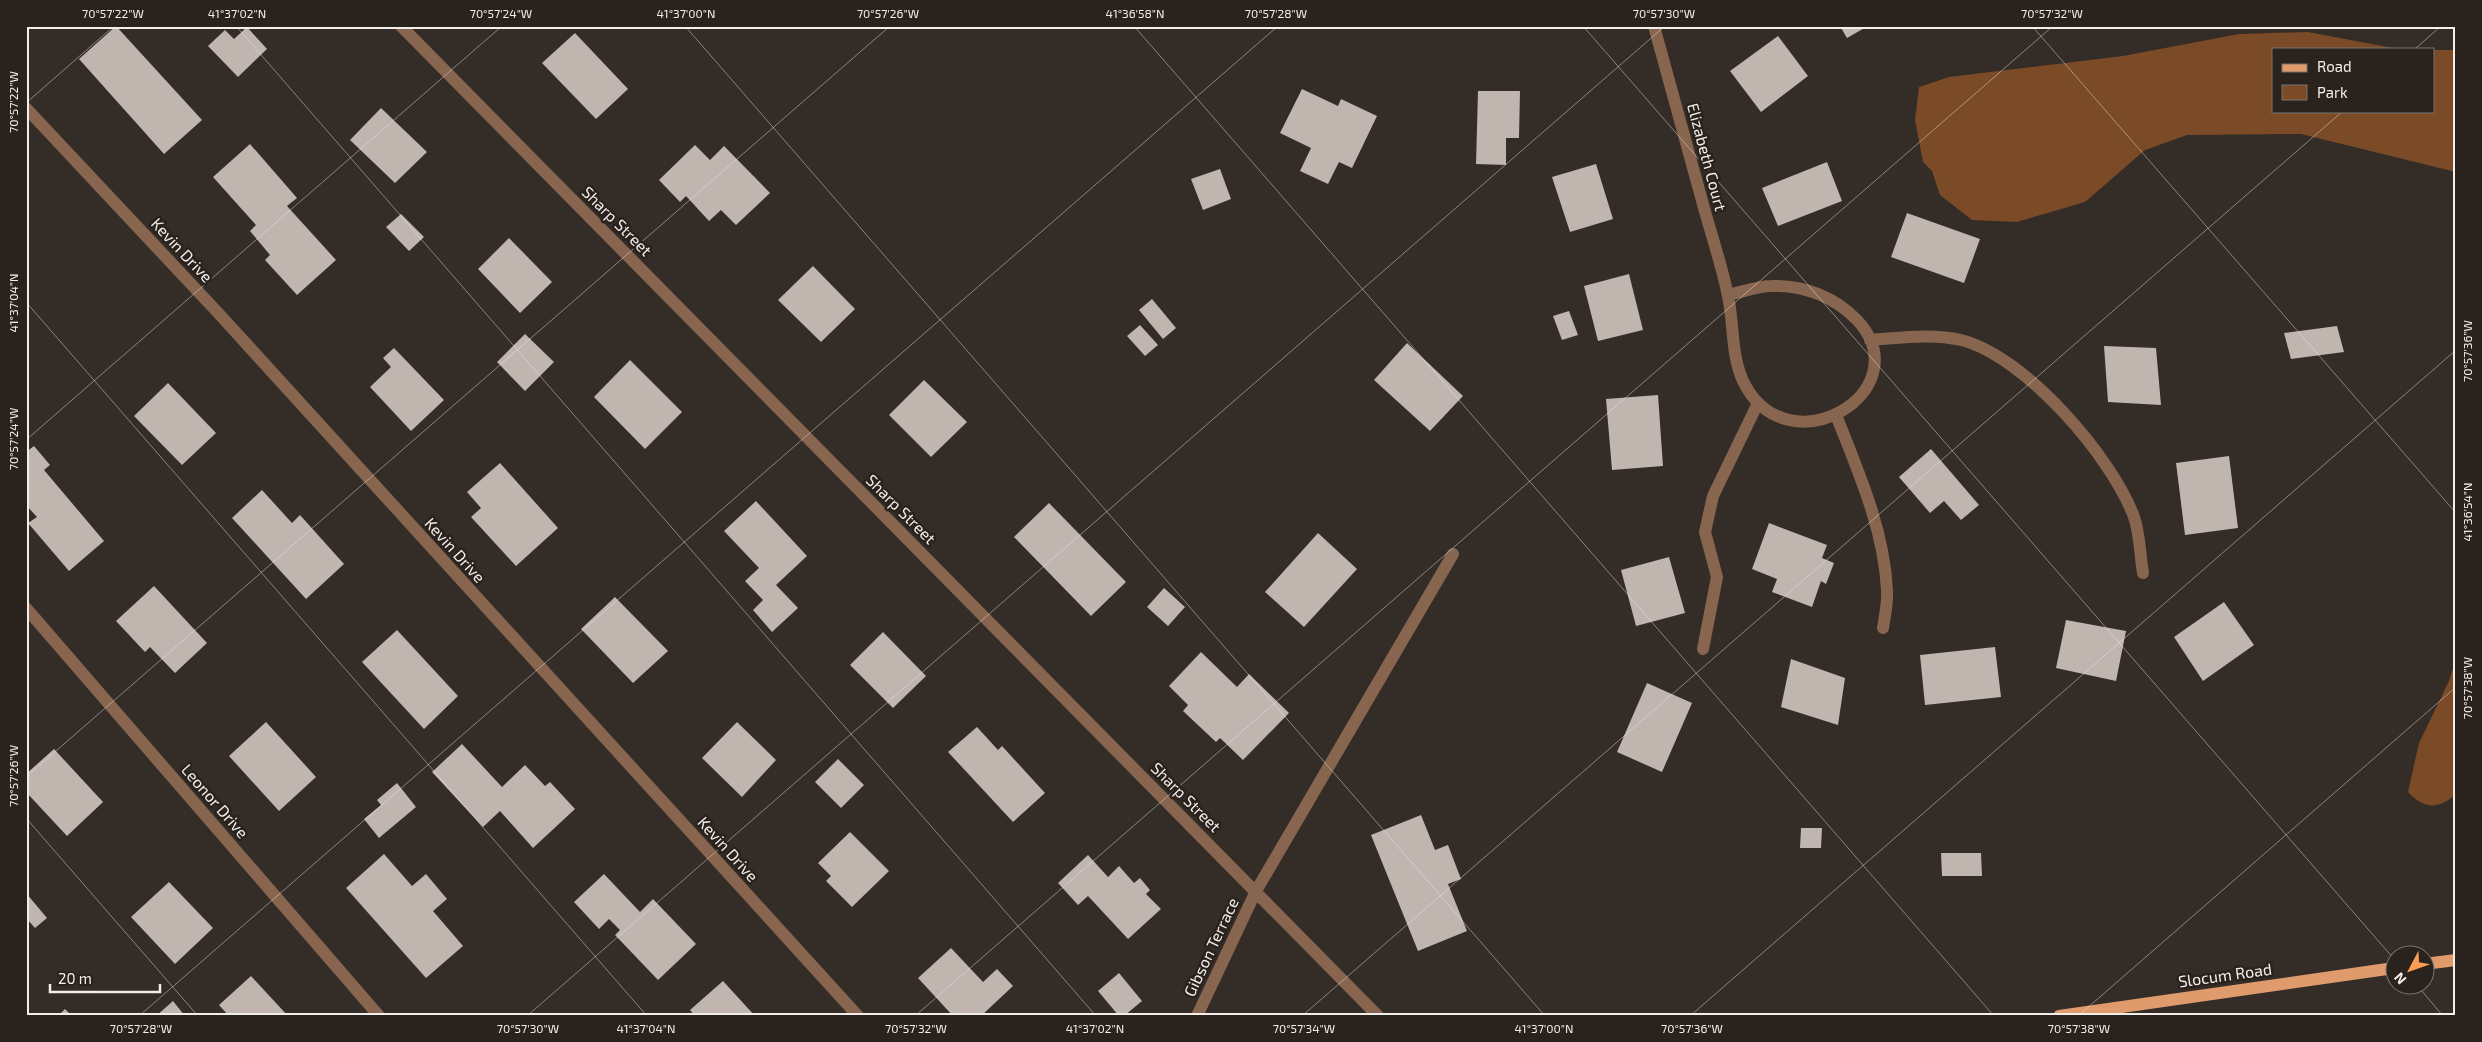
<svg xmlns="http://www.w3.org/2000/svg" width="2482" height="1042" viewBox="0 0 2482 1042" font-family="'Exo 2',sans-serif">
<rect width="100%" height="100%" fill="#342c26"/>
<!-- green -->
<path fill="#7b4a27" d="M 2308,32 L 2398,49 L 2273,49 L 2273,111 L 2433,111 L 2433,50 L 2456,50 L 2456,172 L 2301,134 L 2187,135 L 2145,150 L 2085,202 L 2017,222 L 1972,220 L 1940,195 L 1932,171 L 1923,162 L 1915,120 L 1919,87 L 1949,77 L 2123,56 L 2239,34 Z
M 2456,658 L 2456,794 C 2438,810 2424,809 2408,792 L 2419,743 L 2449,681 Z"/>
<!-- building -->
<path fill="#c0b5af" d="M 116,26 L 202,120 L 164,154 L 79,59 Z
M 1840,26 L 1868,26 L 1847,38 Z
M 247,27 L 267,49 L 238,77 L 208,46 L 225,30 L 234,39 Z
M 575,33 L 628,89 L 596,119 L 542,63 Z
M 1778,36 L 1808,76 L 1761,112 L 1730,71 Z
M 1302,89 L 1338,106 L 1341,99 L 1377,116 L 1352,168 L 1339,162 L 1328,184 L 1300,171 L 1311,148 L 1280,133 Z
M 1478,91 L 1520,91 L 1519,138 L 1506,138 L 1506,165 L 1476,164 Z
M 381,108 L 427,152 L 395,183 L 350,140 Z
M 250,144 L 297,198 L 287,206 L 336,260 L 297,295 L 265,260 L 270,255 L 250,231 L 256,225 L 213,177 Z
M 695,145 L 710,160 L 724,146 L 770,193 L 736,225 L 721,210 L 709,221 L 686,196 L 680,202 L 659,180 Z
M 1827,162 L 1842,201 L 1778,226 L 1762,188 Z
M 1596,164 L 1613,219 L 1570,232 L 1552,177 Z
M 1220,169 L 1231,199 L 1203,210 L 1191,179 Z
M 1907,213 L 1980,239 L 1964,283 L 1891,257 Z
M 401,214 L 424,237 L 409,251 L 386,227 Z
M 509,238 L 552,282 L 520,313 L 478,269 Z
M 813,266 L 855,309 L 821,342 L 778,300 Z
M 1629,274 L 1643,330 L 1598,341 L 1584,286 Z
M 1152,299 L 1176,328 L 1163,339 L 1139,310 Z
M 1569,311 L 1578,335 L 1562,340 L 1553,316 Z
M 1140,325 L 1158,345 L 1145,356 L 1127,336 Z
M 2337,326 L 2344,352 L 2291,359 L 2284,333 Z
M 525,334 L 554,362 L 525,391 L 497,362 Z
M 1407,343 L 1463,396 L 1430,431 L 1374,380 Z
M 2104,346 L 2156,348 L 2161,405 L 2108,402 Z
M 394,348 L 444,400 L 411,431 L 370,387 L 391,367 L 383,358 Z
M 630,360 L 682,412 L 645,449 L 594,397 Z
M 924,380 L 967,422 L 931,457 L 889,415 Z
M 168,383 L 216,433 L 182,465 L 134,416 Z
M 1658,395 L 1663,466 L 1612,470 L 1606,399 Z
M 34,446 L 50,465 L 44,470 L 104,541 L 69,571 L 28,523 L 37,517 L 26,505 L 26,452 Z
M 1931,449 L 1979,505 L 1961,520 L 1944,501 L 1930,513 L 1899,477 Z
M 2229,456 L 2238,528 L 2185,535 L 2176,463 Z
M 500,463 L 558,528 L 516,566 L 471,517 L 481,508 L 467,492 Z
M 262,490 L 292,523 L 300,515 L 344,564 L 306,599 L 232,518 Z
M 756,501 L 807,556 L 776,585 L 798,608 L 772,632 L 753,610 L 763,600 L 745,581 L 759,568 L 724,531 Z
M 1049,503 L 1126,582 L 1091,616 L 1014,537 Z
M 1769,523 L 1827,545 L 1822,558 L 1834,563 L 1826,584 L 1821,581 L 1812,607 L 1772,592 L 1777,579 L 1752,569 Z
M 1318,533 L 1357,569 L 1304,627 L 1265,592 Z
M 1669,557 L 1685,613 L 1636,626 L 1621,570 Z
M 154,586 L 207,643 L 175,673 L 150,647 L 145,652 L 116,621 Z
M 1164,588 L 1185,607 L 1168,626 L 1147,607 Z
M 615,597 L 668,651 L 633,683 L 581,629 Z
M 2224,602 L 2254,645 L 2203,681 L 2174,637 Z
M 2066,620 L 2126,631 L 2116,681 L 2056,668 Z
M 397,630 L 458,696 L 424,729 L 362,662 Z
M 883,632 L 926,676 L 893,708 L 850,665 Z
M 1995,647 L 2001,697 L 1925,705 L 1920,655 Z
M 1201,652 L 1237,687 L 1249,674 L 1289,713 L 1243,760 L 1220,738 L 1216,742 L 1183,711 L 1188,705 L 1169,686 Z
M 1791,659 L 1845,678 L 1838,725 L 1781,707 Z
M 1647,683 L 1692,703 L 1662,772 L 1617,752 Z
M 266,722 L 316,777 L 279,811 L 229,756 Z
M 737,722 L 776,760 L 742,797 L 702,758 Z
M 977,727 L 998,750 L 1002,746 L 1045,793 L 1013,822 L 948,752 Z
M 462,744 L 502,787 L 525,765 L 545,786 L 550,782 L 575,809 L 533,848 L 500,811 L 483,827 L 432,772 Z
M 54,749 L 103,802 L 67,836 L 26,792 L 26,774 Z
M 838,759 L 864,785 L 841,808 L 815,782 Z
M 397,783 L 416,807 L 379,838 L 364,819 L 381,805 L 377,800 Z
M 1421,815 L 1435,850 L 1448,845 L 1461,879 L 1448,884 L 1467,931 L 1418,951 L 1371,835 Z
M 1801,828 L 1822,828 L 1821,848 L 1800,848 Z
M 850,832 L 889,871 L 852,907 L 826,881 L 831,876 L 818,863 Z
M 1941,853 L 1981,853 L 1982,876 L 1942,876 Z
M 384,854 L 412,886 L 426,874 L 447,899 L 433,911 L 463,946 L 426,978 L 346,888 Z
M 1088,855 L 1108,877 L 1119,866 L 1134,883 L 1140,878 L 1150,890 L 1146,894 L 1161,909 L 1128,939 L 1088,896 L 1078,905 L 1058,883 Z
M 604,874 L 640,912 L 653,899 L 696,944 L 658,980 L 615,935 L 620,930 L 609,919 L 599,929 L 574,902 Z
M 169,882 L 213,928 L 175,964 L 131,917 Z
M 26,893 L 47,918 L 35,928 L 26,918 Z
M 951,948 L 983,982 L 997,969 L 1013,986 L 981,1016 L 953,1016 L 918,978 Z
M 1119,973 L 1142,1001 L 1124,1016 L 1119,1016 L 1098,991 Z
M 251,976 L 288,1016 L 229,1016 L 219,1005 Z
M 723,981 L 755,1016 L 695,1016 L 690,1010 Z
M 173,1001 L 185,1016 L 156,1016 Z
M 65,1009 L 72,1016 L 58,1016 Z"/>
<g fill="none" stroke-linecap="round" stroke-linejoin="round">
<!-- minor -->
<path stroke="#87654f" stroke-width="12" d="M 401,26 L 1378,1016
M 1654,26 C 1671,87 1688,148 1704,208 C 1712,237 1722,266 1728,296 C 1734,324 1731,355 1743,381 C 1787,472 1923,391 1857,320 C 1835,297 1804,285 1772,286 C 1758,286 1742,292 1728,295
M 26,108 L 221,316 L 858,1016
M 1870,340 C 1900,338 1931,333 1961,340 C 2025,356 2112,457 2134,517 C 2140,534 2140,556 2143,573
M 1836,415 C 1858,471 1884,529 1887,590 C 1888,602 1885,615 1883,628
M 26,608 L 379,1016
M 1703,649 L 1717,577 L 1705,532 L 1713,496 L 1758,403
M 1197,1016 L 1256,891 L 1453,554"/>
<!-- major -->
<path stroke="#e09b6c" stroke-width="12" d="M 2424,964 L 2456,960
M 2059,1016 L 2394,968"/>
</g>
<!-- ticks -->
<path fill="none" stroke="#f4eeeb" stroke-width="1" stroke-opacity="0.45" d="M 236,26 L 1096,1016M 685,26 L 1545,1016M 1134,26 L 1994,1016M 1583,26 L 2394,959M 2032,26 L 2456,513M 2415,49 L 2441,26M 26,103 L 114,26M 26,302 L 647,1016M 26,440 L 502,26M 26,777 L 890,26M 26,818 L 198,1016M 2416,984 L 2443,1016M 139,1016 L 1278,26M 527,1016 L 1665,26M 915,1016 L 2053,26M 1302,1016 L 2343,111M 1690,1016 L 2456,350M 2078,1016 L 2456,687"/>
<g text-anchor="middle" stroke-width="5" stroke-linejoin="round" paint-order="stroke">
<!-- street labels -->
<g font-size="16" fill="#f4eeeb" stroke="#2a221d">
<text transform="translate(1707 157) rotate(75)" y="6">Elizabeth Court</text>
<text transform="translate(617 221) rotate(45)" y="6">Sharp Street</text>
<text transform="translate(182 250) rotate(47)" y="6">Kevin Drive</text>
<text transform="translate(901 509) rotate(45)" y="6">Sharp Street</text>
<text transform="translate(455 550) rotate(48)" y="6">Kevin Drive</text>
<text transform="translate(1186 797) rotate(45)" y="6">Sharp Street</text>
<text transform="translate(215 801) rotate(49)" y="6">Leonor Drive</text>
<text transform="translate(728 849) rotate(48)" y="6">Kevin Drive</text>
<text transform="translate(1211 947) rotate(-65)" y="6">Gibson Terrace</text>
<text transform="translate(2225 975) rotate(-8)" y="6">Slocum Road</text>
</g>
</g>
<!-- border -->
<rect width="2482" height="1042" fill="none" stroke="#2a221d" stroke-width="55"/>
<!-- legend -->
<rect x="2272" y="48" width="162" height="65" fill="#2a221d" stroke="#7b746f"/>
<rect x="2282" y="64" width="25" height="8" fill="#e09b6c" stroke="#7b746f"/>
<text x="2317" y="72" font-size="15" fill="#f4eeeb">Road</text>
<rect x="2282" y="85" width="25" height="15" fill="#7b4a27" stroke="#7b746f"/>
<text x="2317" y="98" font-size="15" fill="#f4eeeb">Park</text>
<!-- north arrow -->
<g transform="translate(2410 970) rotate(229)"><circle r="24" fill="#2a221d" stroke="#7b746f"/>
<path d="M0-4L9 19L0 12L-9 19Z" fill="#fd9c55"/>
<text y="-8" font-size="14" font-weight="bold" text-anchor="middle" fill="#f4eeeb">N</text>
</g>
<!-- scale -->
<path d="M50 984v8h110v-8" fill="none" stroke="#f4eeeb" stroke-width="2.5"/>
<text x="58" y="984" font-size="15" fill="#f4eeeb" stroke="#2a221d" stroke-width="4" paint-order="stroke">20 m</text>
<rect x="28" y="28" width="2426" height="986" fill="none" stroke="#f4eeeb" stroke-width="2"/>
<g font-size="12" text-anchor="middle" fill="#f4eeeb">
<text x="113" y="18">70°57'22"W</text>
<text x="237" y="18">41°37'02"N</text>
<text x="501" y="18">70°57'24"W</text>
<text x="686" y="18">41°37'00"N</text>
<text x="888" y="18">70°57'26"W</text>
<text x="1135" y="18">41°36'58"N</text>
<text x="1276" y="18">70°57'28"W</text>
<text x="1664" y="18">70°57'30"W</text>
<text x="2052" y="18">70°57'32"W</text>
<text transform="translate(14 102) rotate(-90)" y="4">70°57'22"W</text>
<text transform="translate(14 303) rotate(-90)" y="4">41°37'04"N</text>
<text transform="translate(2468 351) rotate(-90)" y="4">70°57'36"W</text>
<text transform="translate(14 439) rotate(-90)" y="4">70°57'24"W</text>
<text transform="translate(2468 512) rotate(-90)" y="4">41°36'54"N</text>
<text transform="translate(2468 688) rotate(-90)" y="4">70°57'38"W</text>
<text transform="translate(14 776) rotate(-90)" y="4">70°57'26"W</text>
<text x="141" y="1033">70°57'28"W</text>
<text x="528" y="1033">70°57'30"W</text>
<text x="646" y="1033">41°37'04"N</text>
<text x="916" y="1033">70°57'32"W</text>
<text x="1095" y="1033">41°37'02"N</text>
<text x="1304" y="1033">70°57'34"W</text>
<text x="1544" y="1033">41°37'00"N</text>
<text x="1692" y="1033">70°57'36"W</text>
<text x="2079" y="1033">70°57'38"W</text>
</g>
</svg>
